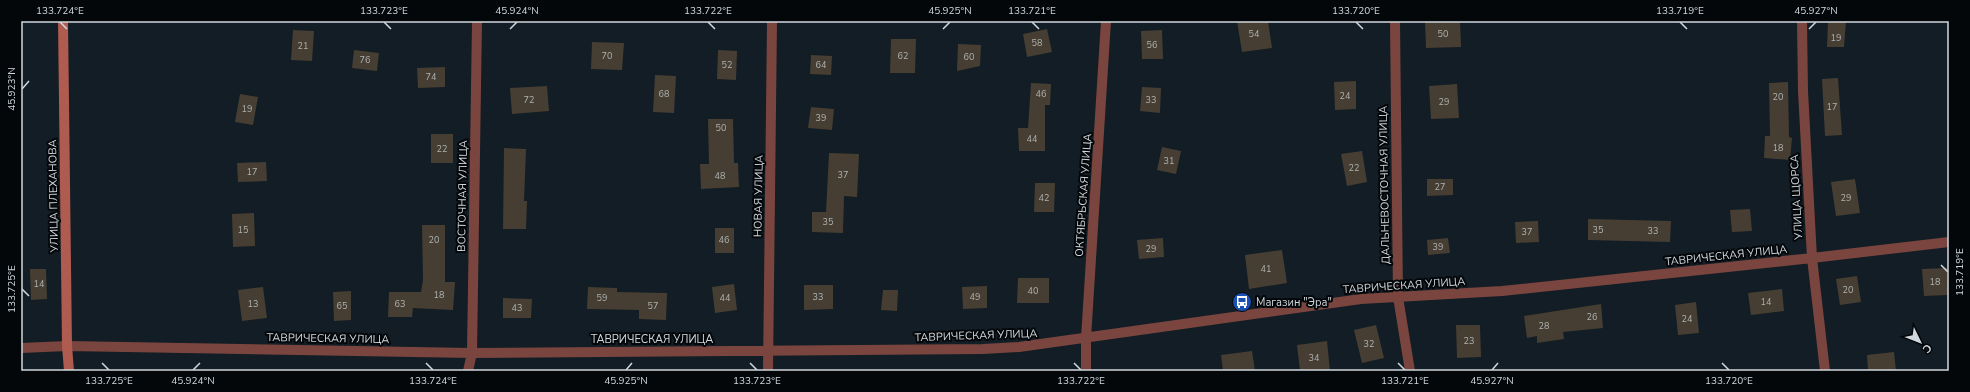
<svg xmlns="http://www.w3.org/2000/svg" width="1970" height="392" viewBox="0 0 1970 392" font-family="'Nunito Sans',sans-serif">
<rect width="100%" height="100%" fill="#121d25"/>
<!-- building -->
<path fill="#463e32" d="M 1237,21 L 1268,21 L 1272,48 L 1242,52 Z
M 1425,21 L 1460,21 L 1461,47 L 1426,48 Z
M 1828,21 L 1846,21 L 1844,47 L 1827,47 Z
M 1047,29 L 1052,52 L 1027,57 L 1023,34 Z
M 293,30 L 314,31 L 312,61 L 291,60 Z
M 1162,30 L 1163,59 L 1142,59 L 1141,31 Z
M 891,39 L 916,39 L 915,73 L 890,73 Z
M 592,42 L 624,43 L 622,70 L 591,69 Z
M 958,44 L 981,45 L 980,66 L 957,71 Z
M 354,50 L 379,53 L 377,71 L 352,68 Z
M 718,50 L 737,51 L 736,80 L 717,79 Z
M 811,55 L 832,56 L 831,75 L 810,74 Z
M 445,67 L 445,87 L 418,88 L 417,68 Z
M 655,75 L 676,76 L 674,113 L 653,112 Z
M 1838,78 L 1842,135 L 1825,136 L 1822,79 Z
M 1356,81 L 1356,109 L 1335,110 L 1334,82 Z
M 1788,82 L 1789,137 L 1792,138 L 1790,160 L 1764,158 L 1765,136 L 1770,136 L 1769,83 Z
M 1031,83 L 1051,84 L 1050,105 L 1045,105 L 1045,151 L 1019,151 L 1018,128 L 1028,128 Z
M 1457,84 L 1459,118 L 1431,119 L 1429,86 Z
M 547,86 L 549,111 L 512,114 L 510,88 Z
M 1142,87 L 1161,88 L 1160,113 L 1140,111 Z
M 240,94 L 258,97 L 253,125 L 235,122 Z
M 811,107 L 834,109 L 832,130 L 808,128 Z
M 708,119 L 733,119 L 734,163 L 738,163 L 739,187 L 701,189 L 700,164 L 709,164 Z
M 431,134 L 453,134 L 453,163 L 431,163 Z
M 1162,147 L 1181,151 L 1176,174 L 1157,170 Z
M 504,148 L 526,149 L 524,201 L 527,201 L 526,229 L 503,229 Z
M 1362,151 L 1367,182 L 1347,186 L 1341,154 Z
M 829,153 L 859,154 L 857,197 L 844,196 L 843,233 L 812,232 L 812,212 L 826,212 Z
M 266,162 L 267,181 L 238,182 L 237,163 Z
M 1427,179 L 1453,179 L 1453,195 L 1427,196 Z
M 1855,179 L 1860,213 L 1836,216 L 1831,182 Z
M 1035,183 L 1055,183 L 1054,212 L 1034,212 Z
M 1750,209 L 1752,231 L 1732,232 L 1730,210 Z
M 254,213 L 255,246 L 233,247 L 232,214 Z
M 1588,219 L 1671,221 L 1670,242 L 1588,240 Z
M 1538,221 L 1539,242 L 1516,243 L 1515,222 Z
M 422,225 L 445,225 L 445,282 L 455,282 L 453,310 L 413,308 L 412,317 L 388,317 L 389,292 L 421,292 L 423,280 Z
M 715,228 L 734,228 L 734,253 L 715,253 Z
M 1163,238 L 1164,257 L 1139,259 L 1137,240 Z
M 1448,238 L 1450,253 L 1428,255 L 1427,240 Z
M 1282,250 L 1287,283 L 1249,289 L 1245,255 Z
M 1947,268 L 1948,295 L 1924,296 L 1922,269 Z
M 30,269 L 46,269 L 47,299 L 31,300 Z
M 1857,276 L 1861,302 L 1840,305 L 1836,279 Z
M 1018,278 L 1049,278 L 1049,303 L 1017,303 Z
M 734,284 L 737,310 L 715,313 L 712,287 Z
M 804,285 L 833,285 L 833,309 L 804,310 Z
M 987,286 L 987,308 L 963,309 L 962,287 Z
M 263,287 L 267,318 L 242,321 L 238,290 Z
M 588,287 L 617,288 L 617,292 L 667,293 L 666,320 L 639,319 L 639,310 L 587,309 Z
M 1782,289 L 1784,311 L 1751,315 L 1748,293 Z
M 883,290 L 898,290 L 897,311 L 881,310 Z
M 351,291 L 351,320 L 334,321 L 333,292 Z
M 503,298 L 532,299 L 531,318 L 503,318 Z
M 1696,302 L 1699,333 L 1678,335 L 1675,305 Z
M 1601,304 L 1603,328 L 1563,332 L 1564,339 L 1537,343 L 1537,336 L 1527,338 L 1524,316 Z
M 1376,325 L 1384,358 L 1362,363 L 1354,330 Z
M 1456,325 L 1480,325 L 1481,357 L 1457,358 Z
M 1327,341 L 1330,371 L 1300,371 L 1297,345 Z
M 1252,351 L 1255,371 L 1223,371 L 1221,355 Z
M 1894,352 L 1896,371 L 1868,371 L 1867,355 Z"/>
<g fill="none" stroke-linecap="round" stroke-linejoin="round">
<!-- minor -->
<path stroke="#7a453e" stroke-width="10" d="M 1395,21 L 1398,297 L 1410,371
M 1802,21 L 1803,91 L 1812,258 L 1825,371
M 21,348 L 67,346 L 472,353 L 983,349 L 1019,347 L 1361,299 L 1502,291 L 1812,258 L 1949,242
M 468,371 L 472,353 L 477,21
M 768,371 L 772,21
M 1086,371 L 1086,338 L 1106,21"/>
<!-- secondary -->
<path stroke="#af5b50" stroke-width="10" d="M 63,21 L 67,346 L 69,371"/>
</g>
<!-- ticks -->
<path fill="none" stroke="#d0d8dd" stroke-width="1.5" d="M 60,22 L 67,29M 384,22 L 391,29M 708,22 L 715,29M 1032,22 L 1039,29M 1356,22 L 1363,29M 1680,22 L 1687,29M 510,29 L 517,22M 943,29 L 950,22M 1809,29 L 1816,22M 22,89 L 29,81M 1941,265 L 1948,272M 22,289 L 29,296M 102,363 L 109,370M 426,363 L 433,370M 750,363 L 757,370M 1074,363 L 1081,370M 1398,363 L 1405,370M 1722,363 L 1729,370M 193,370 L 200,363M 626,370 L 632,363M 1492,370 L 1498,363"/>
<!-- icons -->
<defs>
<g id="bus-disc" transform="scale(1)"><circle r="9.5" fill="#1a4fb4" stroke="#04070a"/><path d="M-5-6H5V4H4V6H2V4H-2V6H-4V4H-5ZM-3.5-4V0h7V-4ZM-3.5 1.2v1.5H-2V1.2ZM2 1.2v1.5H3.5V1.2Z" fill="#fff"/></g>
</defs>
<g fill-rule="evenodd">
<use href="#bus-disc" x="1242" y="302"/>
</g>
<g text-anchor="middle" stroke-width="4" stroke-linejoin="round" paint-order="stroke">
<!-- number labels -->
<g font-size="9" fill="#aeb2b2">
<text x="1254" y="37">54</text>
<text x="1443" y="37">50</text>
<text x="1836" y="41">19</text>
<text x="1037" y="46">58</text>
<text x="1152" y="48">56</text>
<text x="303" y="49">21</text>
<text x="607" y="59">70</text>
<text x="903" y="59">62</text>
<text x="969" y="60">60</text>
<text x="365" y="63">76</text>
<text x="727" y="68">52</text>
<text x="821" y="68">64</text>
<text x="431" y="80">74</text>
<text x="664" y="97">68</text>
<text x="1041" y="97">46</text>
<text x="1345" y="99">24</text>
<text x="1778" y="100">20</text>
<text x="529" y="103">72</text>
<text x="1151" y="103">33</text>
<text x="1444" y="105">29</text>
<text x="1832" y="110">17</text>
<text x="247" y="112">19</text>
<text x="821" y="121">39</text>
<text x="721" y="131">50</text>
<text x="1032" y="142">44</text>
<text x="1778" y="151">18</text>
<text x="442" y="152">22</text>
<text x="1169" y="164">31</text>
<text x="1354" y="171">22</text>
<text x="252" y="175">17</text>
<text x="843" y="178">37</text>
<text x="720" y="179">48</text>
<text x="1440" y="190">27</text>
<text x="1044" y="201">42</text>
<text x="1846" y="201">29</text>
<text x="828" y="225">35</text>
<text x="243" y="233">15</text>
<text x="1598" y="233">35</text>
<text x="1653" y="234">33</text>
<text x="1527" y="235">37</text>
<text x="434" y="243">20</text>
<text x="724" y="243">46</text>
<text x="1438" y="250">39</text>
<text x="1151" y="252">29</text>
<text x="1266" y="272">41</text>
<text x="1935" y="285">18</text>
<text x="39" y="287">14</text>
<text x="1848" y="293">20</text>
<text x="1033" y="294">40</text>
<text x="439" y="298">18</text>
<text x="818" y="300">33</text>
<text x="975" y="300">49</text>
<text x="602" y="301">59</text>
<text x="725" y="301">44</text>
<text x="1766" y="305">14</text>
<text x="253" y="307">13</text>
<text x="400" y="307">63</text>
<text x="342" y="309">65</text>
<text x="653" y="309">57</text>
<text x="517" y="311">43</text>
<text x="1592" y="320">26</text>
<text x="1687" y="322">24</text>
<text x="1544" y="329">28</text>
<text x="1469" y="344">23</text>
<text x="1369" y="347">32</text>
<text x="1314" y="361">34</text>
</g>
<!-- street labels -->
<g font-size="11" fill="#d0d8dd" stroke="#04070a">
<text transform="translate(1384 185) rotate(-91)" y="4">ДАЛЬНЕВОСТОЧНАЯ УЛИЦА</text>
<text transform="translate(1083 195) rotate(-86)" y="4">ОКТЯБРЬСКАЯ УЛИЦА</text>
<text transform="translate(53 196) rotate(-91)" y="4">УЛИЦА ПЛЕХАНОВА</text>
<text transform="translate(462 196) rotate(-89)" y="4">ВОСТОЧНАЯ УЛИЦА</text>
<text transform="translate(758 196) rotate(-89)" y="4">НОВАЯ УЛИЦА</text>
<text transform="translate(1796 197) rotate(-93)" y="4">УЛИЦА ЩОРСА</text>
<text transform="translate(1726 255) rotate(-6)" y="4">ТАВРИЧЕСКАЯ УЛИЦА</text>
<text transform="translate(1404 285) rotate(-4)" y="4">ТАВРИЧЕСКАЯ УЛИЦА</text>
<text transform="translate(976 335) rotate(-2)" y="4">ТАВРИЧЕСКАЯ УЛИЦА</text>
<text transform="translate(328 338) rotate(1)" y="4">ТАВРИЧЕСКАЯ УЛИЦА</text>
<text x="652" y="343">ТАВРИЧЕСКАЯ УЛИЦА</text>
</g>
<!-- poi labels -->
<g font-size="11" fill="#d0d8dd" stroke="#04070a" text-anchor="start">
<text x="1256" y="306">Магазин "Эра"</text>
</g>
</g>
<!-- border -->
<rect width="1970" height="392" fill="none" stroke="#04070a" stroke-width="44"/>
<!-- north arrow -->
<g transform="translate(1920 342) rotate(133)" stroke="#04070a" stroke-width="3" paint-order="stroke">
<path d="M0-3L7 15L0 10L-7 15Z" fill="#d0d8dd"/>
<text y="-6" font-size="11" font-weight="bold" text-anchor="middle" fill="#d0d8dd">С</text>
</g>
<rect x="22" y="22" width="1926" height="348" fill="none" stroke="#d0d8dd" stroke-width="1.5"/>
<g font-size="10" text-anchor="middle" fill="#d0d8dd">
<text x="60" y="14">133.724°E</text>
<text x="384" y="14">133.723°E</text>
<text x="517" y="14">45.924°N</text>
<text x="708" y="14">133.722°E</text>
<text x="950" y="14">45.925°N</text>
<text x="1032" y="14">133.721°E</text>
<text x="1356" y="14">133.720°E</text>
<text x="1680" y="14">133.719°E</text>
<text x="1816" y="14">45.927°N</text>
<text transform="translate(11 89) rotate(-90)" y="4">45.923°N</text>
<text transform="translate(1959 272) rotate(-90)" y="4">133.719°E</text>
<text transform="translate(11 289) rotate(-90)" y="4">133.725°E</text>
<text x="109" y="384">133.725°E</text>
<text x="193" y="384">45.924°N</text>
<text x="433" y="384">133.724°E</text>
<text x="626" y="384">45.925°N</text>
<text x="757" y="384">133.723°E</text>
<text x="1081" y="384">133.722°E</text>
<text x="1405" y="384">133.721°E</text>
<text x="1492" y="384">45.927°N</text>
<text x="1729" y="384">133.720°E</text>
</g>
</svg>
